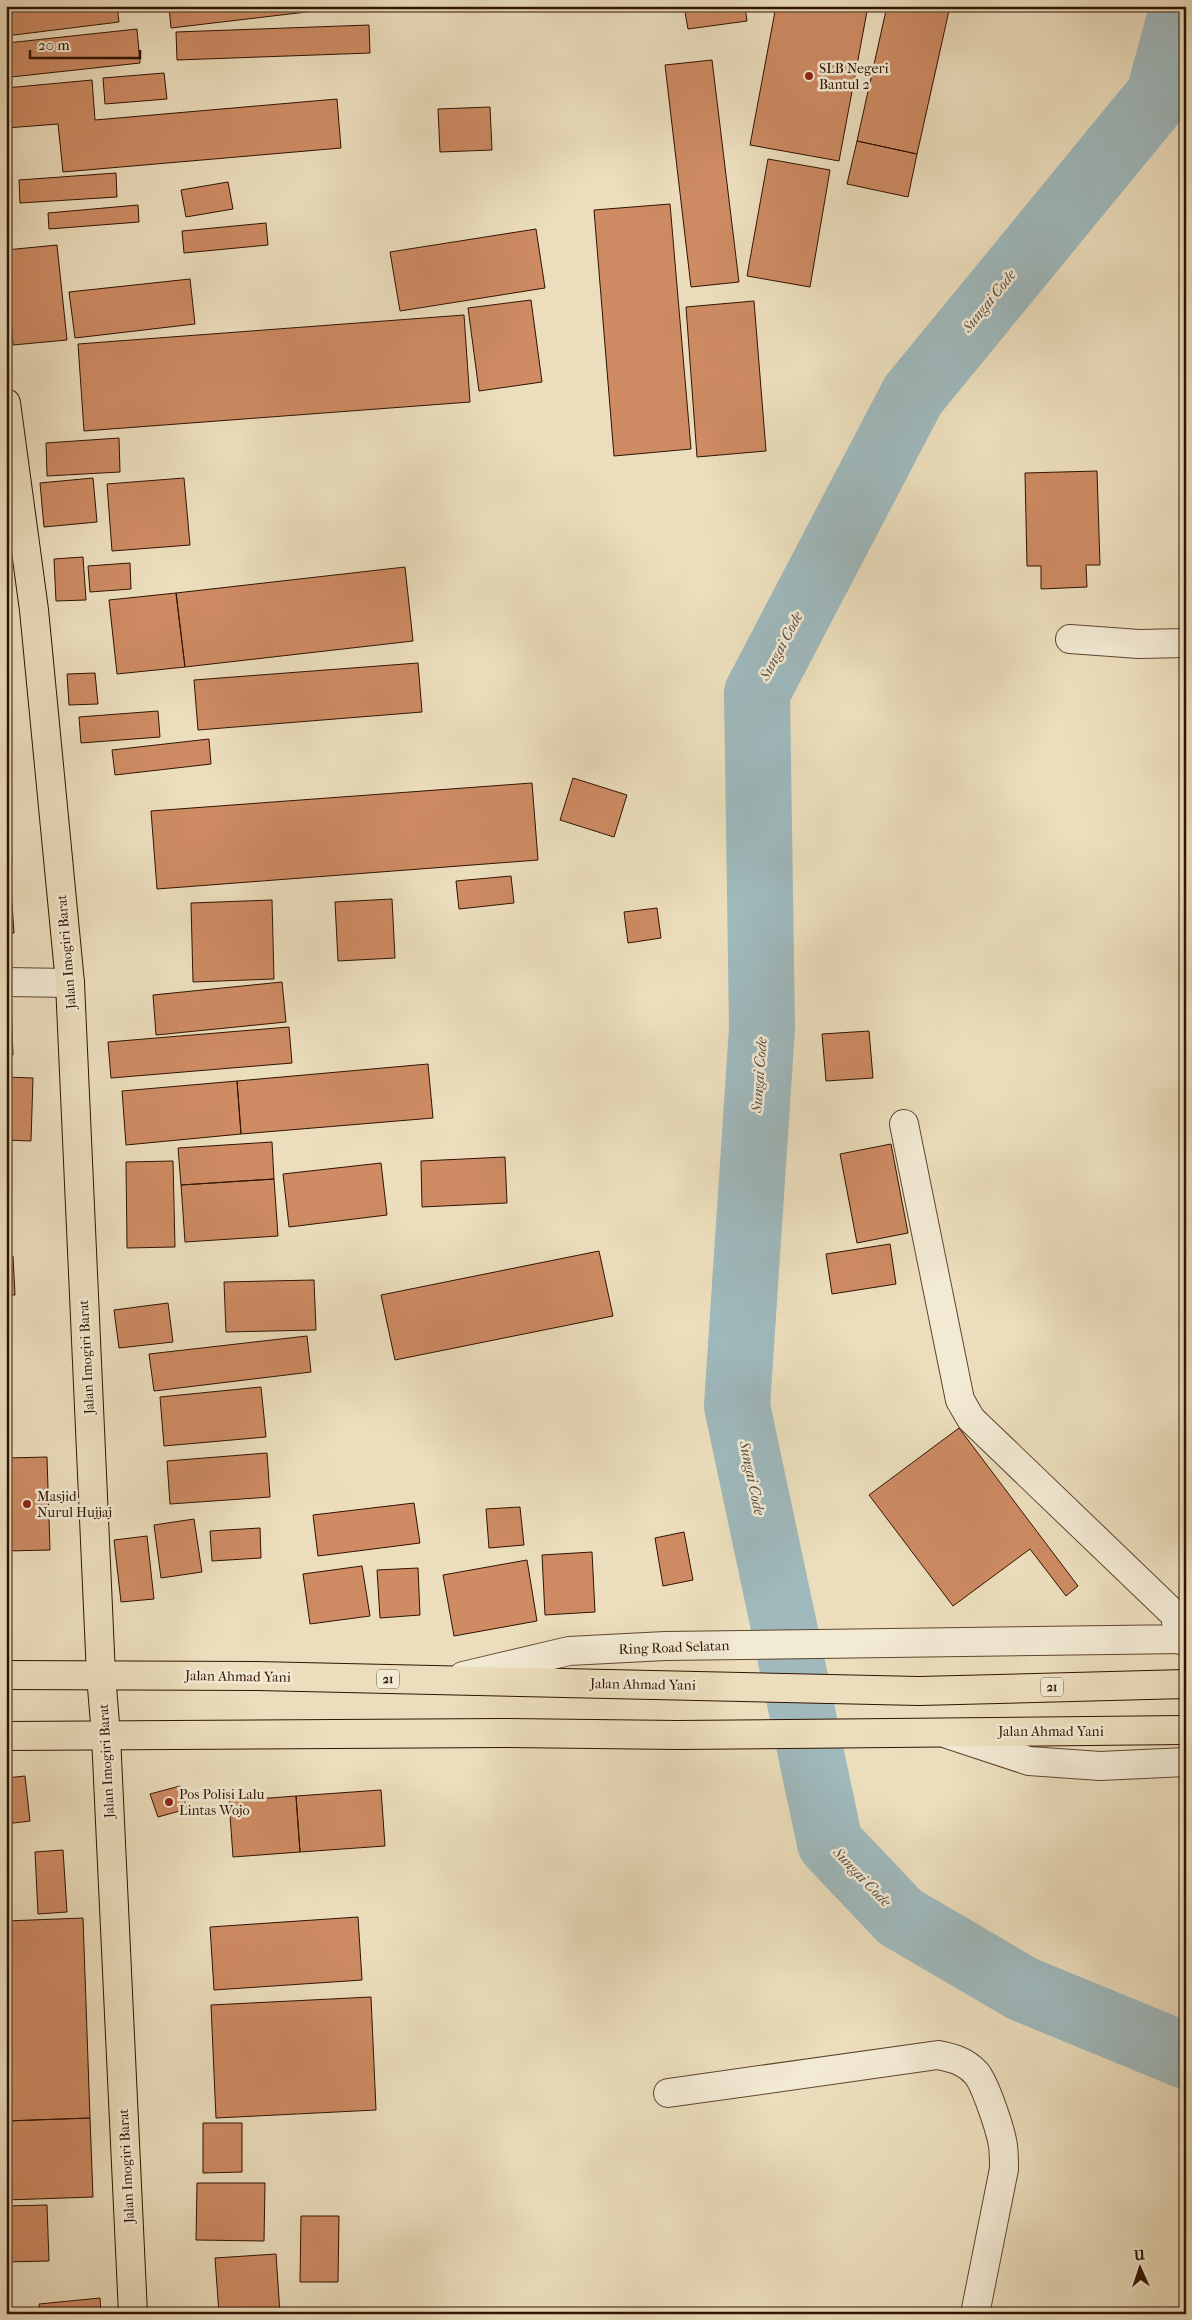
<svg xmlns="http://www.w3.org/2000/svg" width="1192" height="2320" viewBox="0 0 1192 2320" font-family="'IM FELL French Canon',serif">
<rect width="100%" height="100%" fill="#ecdebd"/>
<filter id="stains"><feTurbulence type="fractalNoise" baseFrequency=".004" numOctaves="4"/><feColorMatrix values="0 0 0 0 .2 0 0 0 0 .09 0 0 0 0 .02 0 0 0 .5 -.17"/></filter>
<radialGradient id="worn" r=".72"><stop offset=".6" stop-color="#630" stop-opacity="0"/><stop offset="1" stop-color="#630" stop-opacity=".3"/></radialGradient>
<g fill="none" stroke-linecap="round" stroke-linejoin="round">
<!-- river -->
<path stroke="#9fb9bd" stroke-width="66" d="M 1183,6 L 1159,95 L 913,395 L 757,693 L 762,1028 L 737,1406 L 830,1843 L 900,1917 L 1023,1989 L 1186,2056"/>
</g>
<!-- building -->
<path fill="#ce8b64" stroke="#301300" d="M 43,6 L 117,6 L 119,22 L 6,36 L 6,11 Z
M 169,6 L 357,6 L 171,28 Z
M 684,6 L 745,6 L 747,21 L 688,29 Z
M 776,6 L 868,6 L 839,161 L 750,145 Z
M 887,6 L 950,6 L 917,154 L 857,141 Z
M 369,25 L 370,53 L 177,60 L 176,32 Z
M 137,29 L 140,63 L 11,77 L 7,43 Z
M 712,60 L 739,282 L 691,287 L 665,65 Z
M 164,73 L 167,99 L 105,104 L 103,78 Z
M 92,80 L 95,120 L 337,99 L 341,148 L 63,172 L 58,124 L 6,128 L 6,88 Z
M 490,107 L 492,150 L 440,152 L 438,109 Z
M 857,141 L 917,154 L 908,197 L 847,184 Z
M 768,159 L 830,170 L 810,287 L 747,276 Z
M 116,173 L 117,197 L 20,203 L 19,180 Z
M 228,182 L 233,209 L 186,217 L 181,190 Z
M 670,204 L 691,449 L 614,456 L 594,210 Z
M 138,205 L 139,222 L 49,229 L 48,213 Z
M 266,223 L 268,245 L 184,253 L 182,231 Z
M 536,229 L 545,288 L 400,311 L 390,252 Z
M 57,245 L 67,340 L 13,345 L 6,250 Z
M 190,279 L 195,324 L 75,338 L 69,292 Z
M 531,300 L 542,382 L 479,391 L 468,308 Z
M 754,301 L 766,451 L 697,457 L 686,307 Z
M 464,315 L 470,402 L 84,431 L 78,344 Z
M 119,438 L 120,472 L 47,476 L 46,443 Z
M 1097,471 L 1100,565 L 1086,565 L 1087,587 L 1041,589 L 1041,566 L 1027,566 L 1025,473 Z
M 93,478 L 97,522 L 44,527 L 40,483 Z
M 184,478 L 190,545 L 112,551 L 107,484 Z
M 83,557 L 86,600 L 56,601 L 54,559 Z
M 130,563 L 131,589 L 90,592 L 88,566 Z
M 405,567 L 413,641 L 185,667 L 176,593 Z
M 176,593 L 185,667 L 117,674 L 109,600 Z
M 418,663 L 422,712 L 198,730 L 194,680 Z
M 95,673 L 98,704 L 69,705 L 67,674 Z
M 158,711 L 160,737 L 81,743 L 79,717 Z
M 209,739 L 211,764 L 115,775 L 112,750 Z
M 573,778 L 627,795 L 614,837 L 560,820 Z
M 532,783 L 538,860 L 157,889 L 151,811 Z
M 11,842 L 12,862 L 6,862 L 6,843 Z
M 6,865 L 9,865 L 11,886 L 6,887 Z
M 511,876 L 514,903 L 459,909 L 456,881 Z
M 11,889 L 14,933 L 6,934 L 6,890 Z
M 392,899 L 395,958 L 338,961 L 335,902 Z
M 272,900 L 274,979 L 193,982 L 191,903 Z
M 657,908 L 661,938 L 628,943 L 624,912 Z
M 282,982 L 286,1022 L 156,1035 L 153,995 Z
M 6,1003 L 11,1003 L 13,1055 L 6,1056 Z
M 289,1027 L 292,1063 L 111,1078 L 108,1042 Z
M 869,1031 L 873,1078 L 826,1081 L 822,1034 Z
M 428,1064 L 433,1118 L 241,1134 L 237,1081 Z
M 6,1077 L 33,1078 L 31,1141 L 6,1140 Z
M 237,1081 L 241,1134 L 126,1145 L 122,1091 Z
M 272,1142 L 274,1179 L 181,1185 L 178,1148 Z
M 891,1144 L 908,1233 L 857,1243 L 840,1154 Z
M 505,1157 L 507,1203 L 422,1207 L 421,1161 Z
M 173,1161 L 175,1247 L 127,1248 L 126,1162 Z
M 381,1163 L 387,1215 L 289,1227 L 283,1174 Z
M 274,1179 L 278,1236 L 185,1242 L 181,1185 Z
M 890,1244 L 896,1284 L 832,1294 L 826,1254 Z
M 599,1251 L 613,1316 L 395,1360 L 381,1295 Z
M 13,1256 L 15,1295 L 6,1295 L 6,1257 Z
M 314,1280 L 316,1330 L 226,1332 L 224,1282 Z
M 6,1298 L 8,1298 L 11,1347 L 6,1347 Z
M 168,1303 L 173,1342 L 119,1348 L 114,1310 Z
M 307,1336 L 311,1372 L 154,1391 L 149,1354 Z
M 261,1387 L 266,1437 L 164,1446 L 160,1397 Z
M 959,1428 L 1078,1586 L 1066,1596 L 1030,1549 L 953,1606 L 869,1495 Z
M 267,1453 L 270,1497 L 170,1504 L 167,1461 Z
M 47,1457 L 50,1550 L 6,1551 L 6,1458 Z
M 414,1503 L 420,1543 L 318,1556 L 313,1515 Z
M 520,1507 L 524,1545 L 489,1548 L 486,1509 Z
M 194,1519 L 202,1572 L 161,1578 L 154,1525 Z
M 260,1528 L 261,1558 L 212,1561 L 210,1531 Z
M 684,1532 L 693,1580 L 663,1586 L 655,1538 Z
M 147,1536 L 154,1599 L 121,1602 L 114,1540 Z
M 592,1552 L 595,1612 L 545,1615 L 542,1555 Z
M 527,1560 L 537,1621 L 454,1636 L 443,1575 Z
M 362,1566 L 370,1616 L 310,1624 L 303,1574 Z
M 418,1568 L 420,1615 L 380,1618 L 377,1570 Z
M 25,1776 L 30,1821 L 6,1824 L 6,1778 Z
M 180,1786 L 187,1809 L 158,1817 L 150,1794 Z
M 381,1790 L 385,1846 L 300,1852 L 296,1796 Z
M 296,1796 L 300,1852 L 233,1857 L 229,1801 Z
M 63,1850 L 67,1912 L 38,1914 L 35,1852 Z
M 358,1917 L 362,1980 L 214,1990 L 210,1927 Z
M 83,1918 L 90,2118 L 6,2121 L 6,1921 Z
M 371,1997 L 376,2110 L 216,2118 L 211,2005 Z
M 90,2118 L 93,2197 L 6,2200 L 6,2121 Z
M 203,2123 L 242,2123 L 242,2172 L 203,2173 Z
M 197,2183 L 265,2183 L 264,2241 L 196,2240 Z
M 47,2205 L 49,2261 L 6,2262 L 6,2206 Z
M 301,2216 L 339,2216 L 338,2282 L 300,2282 Z
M 276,2254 L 280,2314 L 219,2314 L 215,2258 Z
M 100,2298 L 101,2314 L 40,2314 L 39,2304 Z
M 379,2309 L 380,2314 L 330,2314 Z"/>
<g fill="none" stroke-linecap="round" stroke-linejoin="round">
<!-- minor casing -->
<g stroke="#5f462f" stroke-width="30">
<path id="minor" d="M 1070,639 L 1139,644 L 1186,643
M 6,982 L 70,983
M 904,1124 L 960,1400 L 971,1419 L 1175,1615 L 1179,1640
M 463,1676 L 569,1651 L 665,1646 L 1186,1639
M 947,1734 L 1029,1761 L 1100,1766 L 1186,1762
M 668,2093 L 938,2055 C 953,2058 965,2061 976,2073 C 985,2083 1001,2131 1003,2146 C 1004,2153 1004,2161 1004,2169 L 975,2314"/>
</g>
<!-- major casing -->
<g stroke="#301300" stroke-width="30">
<path id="major" d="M 6,403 L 34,610 L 70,983 L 101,1675 L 106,1736 L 133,2314"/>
</g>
<!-- highway casing -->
<g stroke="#301300" stroke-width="30">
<path id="highway" d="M 6,1675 L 257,1676 L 919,1691 L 1186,1684
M 6,1736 L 501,1733 L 678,1735 L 1186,1730"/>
</g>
<!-- minor -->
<use href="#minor" stroke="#f3ead4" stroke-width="28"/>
<!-- major -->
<use href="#major" stroke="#ecdebd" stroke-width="28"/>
<!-- highway -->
<use href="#highway" stroke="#ecdebd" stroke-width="28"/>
</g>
<!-- markers -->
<g fill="#8f2418" stroke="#f3ead4" stroke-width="2">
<circle cx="809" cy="76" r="5"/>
<circle cx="27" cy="1504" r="5"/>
<circle cx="169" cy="1802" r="5"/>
</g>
<g text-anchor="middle" stroke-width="5" stroke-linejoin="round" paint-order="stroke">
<!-- shield labels -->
<g fill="#f3ead4" stroke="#6a5440" stroke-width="1">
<rect x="377" y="1669.5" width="22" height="19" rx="4"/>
<rect x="1041" y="1677.5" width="22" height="19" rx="4"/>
</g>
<g font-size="12" font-weight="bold" fill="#301300">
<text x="388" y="1683">21</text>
<text x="1052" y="1691">21</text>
</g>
<!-- poi labels -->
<g font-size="14" fill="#301300" stroke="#f3ead4" text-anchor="start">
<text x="819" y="73">SLB Negeri<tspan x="819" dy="16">Bantul 2</tspan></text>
<text x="37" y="1501">Masjid<tspan x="37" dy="16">Nurul Hujjaj</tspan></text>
<text x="179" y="1799">Pos Polisi Lalu<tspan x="179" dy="16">Lintas Wojo</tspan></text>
</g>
<!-- street labels -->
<g font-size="14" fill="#301300" stroke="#f3ead4">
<text transform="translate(66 952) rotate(-95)" y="5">Jalan Imogiri Barat</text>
<text transform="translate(86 1357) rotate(-93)" y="5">Jalan Imogiri Barat</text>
<text transform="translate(674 1647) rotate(-2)" y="5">Ring Road Selatan</text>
<text transform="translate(238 1676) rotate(1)" y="5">Jalan Ahmad Yani</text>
<text transform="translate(643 1684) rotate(1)" y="5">Jalan Ahmad Yani</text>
<text x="1051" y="1736">Jalan Ahmad Yani</text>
<text transform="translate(106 1761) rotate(-93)" y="5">Jalan Imogiri Barat</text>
<text transform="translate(126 2166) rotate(-93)" y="5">Jalan Imogiri Barat</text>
</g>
<!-- water labels -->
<g font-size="15" font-style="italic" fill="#574d42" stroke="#f3ead4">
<text transform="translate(989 301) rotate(-51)" y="5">Sungai Code</text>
<text transform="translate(781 646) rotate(-62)" y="5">Sungai Code</text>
<text transform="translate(759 1075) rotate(-86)" y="5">Sungai Code</text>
<text transform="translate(752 1478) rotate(78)" y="5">Sungai Code</text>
<text transform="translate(862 1877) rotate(46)" y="5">Sungai Code</text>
</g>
</g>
<!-- margin -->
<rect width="1192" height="2320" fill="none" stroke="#ecdebd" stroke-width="25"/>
<rect x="8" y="8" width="1177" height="2305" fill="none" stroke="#301300" stroke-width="2.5"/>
<rect x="12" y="12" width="1167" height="2295" fill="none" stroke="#301300"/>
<!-- north arrow -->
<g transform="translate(1140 2268) rotate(357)" stroke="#f3ead4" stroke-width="4" paint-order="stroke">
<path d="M0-4L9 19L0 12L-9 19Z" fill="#301300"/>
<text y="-8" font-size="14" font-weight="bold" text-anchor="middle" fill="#301300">U</text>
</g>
<!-- scale -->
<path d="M30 50v8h110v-8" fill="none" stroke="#301300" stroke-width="2.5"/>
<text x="38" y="50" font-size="15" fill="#301300" stroke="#f3ead4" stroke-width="4" paint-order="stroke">20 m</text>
<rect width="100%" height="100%" filter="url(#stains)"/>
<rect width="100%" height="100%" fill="url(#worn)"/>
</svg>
